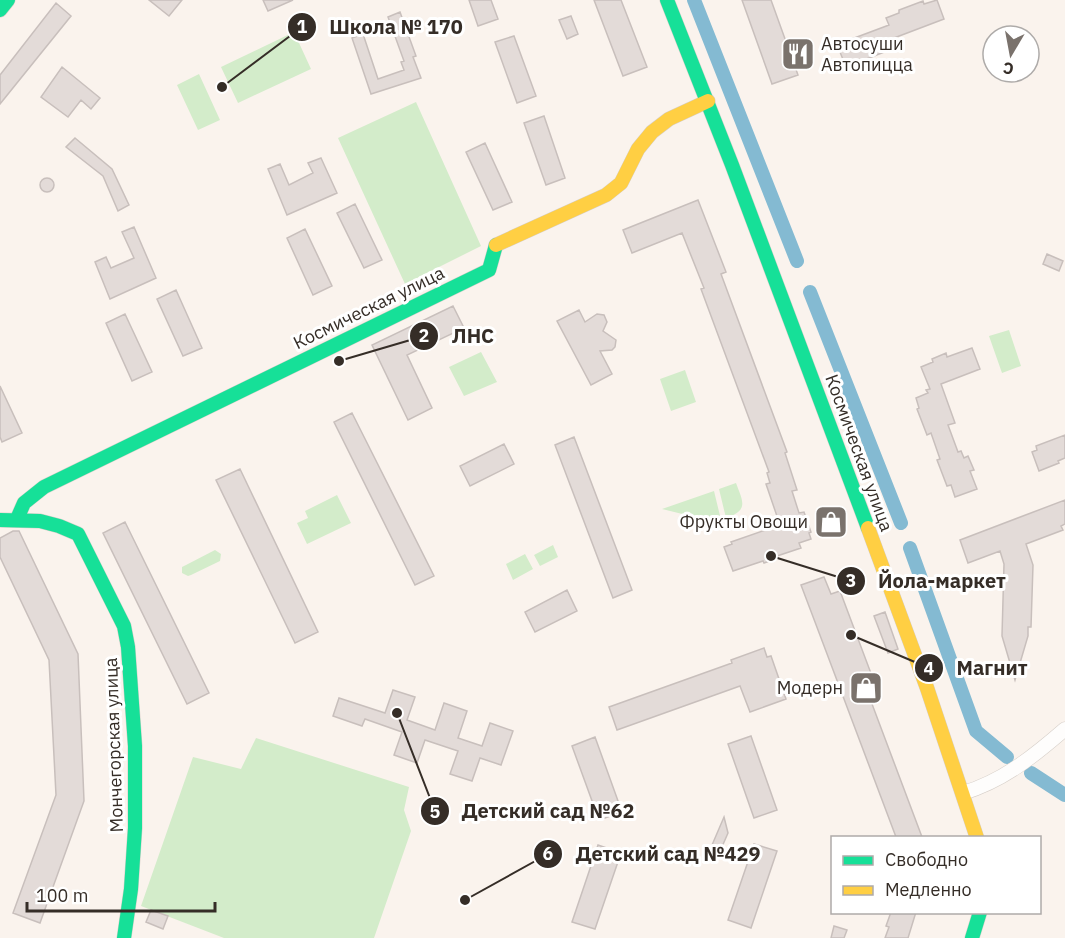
<svg xmlns="http://www.w3.org/2000/svg" width="1065" height="938" viewBox="0 0 1065 938" font-family="'IBM Plex Sans',sans-serif">
<rect width="100%" height="100%" fill="#faf3ed"/>
<!-- green -->
<path fill="#d3ecca" d="M 294,32 L 311,69 L 238,103 L 221,67 Z
M 199,74 L 220,120 L 198,130 L 177,85 Z
M 416,102 L 481,246 L 405,284 L 338,138 Z
M 1009,330 L 1021,366 L 1002,373 L 989,336 Z
M 481,352 L 497,382 L 464,396 L 449,367 Z
M 685,370 L 696,402 L 671,411 L 660,379 Z
M 736,483 C 743,502 749,510 726,518 L 719,489 Z
M 714,491 L 721,520 L 715,522 L 662,509 Z
M 337,495 L 351,523 L 307,544 L 297,523 L 308,518 L 305,511 Z
M 553,545 L 558,557 L 540,566 L 534,555 Z
M 215,550 L 221,554 L 220,561 L 191,575 L 188,576 L 182,573 L 182,567 L 186,565 Z
M 525,554 L 533,569 L 513,580 L 506,564 Z
M 256,738 L 409,787 L 404,810 L 411,831 L 374,938 L 224,938 L 141,906 L 193,757 L 241,769 Z"/>
<g fill="none" stroke-linecap="round" stroke-linejoin="round">
<!-- canal -->
<path stroke="#84bad2" stroke-width="14" d="M 694,0 L 797,261
M 810,292 L 901,523
M 910,548 L 976,731 L 1007,757
M 1031,773 L 1065,795"/>
</g>
<!-- building -->
<path fill="#e3dbd8" stroke="#c8bfbc" stroke-width="1.5" d="M 149,0 L 182,0 L 169,16 Z
M 263,0 L 293,0 L 268,11 Z
M 469,0 L 491,0 L 498,19 L 478,26 Z
M 594,0 L 621,0 L 647,67 L 623,76 Z
M 742,0 L 771,0 L 798,75 L 772,84 Z
M 937,0 L 944,19 L 894,38 L 897,47 L 846,67 L 838,47 L 850,43 L 849,40 L 889,25 L 886,18 L 899,13 L 899,10 L 923,1 L 924,4 Z
M 56,3 L 71,16 L 0,104 L 0,75 Z
M 400,12 L 416,56 L 413,57 L 421,78 L 371,94 L 352,38 L 363,34 L 378,79 L 404,70 L 401,62 L 404,61 L 388,17 Z
M 571,16 L 578,34 L 567,39 L 559,20 Z
M 514,36 L 536,96 L 517,103 L 495,42 Z
M 62,67 L 100,98 L 91,109 L 81,100 L 68,117 L 41,97 Z
M 544,116 L 565,178 L 546,185 L 524,123 Z
M 75,138 L 112,169 L 129,205 L 118,211 L 103,176 L 66,147 Z
M 485,143 L 512,202 L 493,210 L 466,152 Z
M 321,158 L 337,193 L 287,215 L 268,169 L 280,164 L 289,185 L 313,173 L 308,163 Z
M40 185a7 7 0 1 1 14 0a7 7 0 1 1-14 0Z
M 698,200 L 726,272 L 721,274 L 787,452 L 785,453 L 797,490 L 792,491 L 799,513 L 804,512 L 811,532 L 809,533 L 811,539 L 799,543 L 801,548 L 774,557 L 775,559 L 764,563 L 763,561 L 733,571 L 724,547 L 732,544 L 731,542 L 780,525 L 766,484 L 770,483 L 767,473 L 769,472 L 701,289 L 704,288 L 682,233 L 632,253 L 623,230 Z
M 355,204 L 382,260 L 364,268 L 337,213 Z
M 134,227 L 156,278 L 110,299 L 95,262 L 106,257 L 111,268 L 134,258 L 122,232 Z
M 305,229 L 332,286 L 313,295 L 287,238 Z
M 1047,254 L 1063,261 L 1059,271 L 1043,264 Z
M 176,290 L 202,348 L 183,356 L 157,299 Z
M 453,306 L 464,328 L 407,355 L 432,408 L 408,420 L 372,345 Z
M 579,310 L 585,322 L 597,314 L 604,315 L 607,322 L 603,331 L 616,340 L 615,347 L 612,350 L 600,351 L 612,374 L 591,385 L 557,321 Z
M 125,314 L 152,372 L 132,381 L 106,323 Z
M 972,348 L 980,369 L 941,384 L 955,423 L 948,425 L 958,452 L 961,451 L 964,458 L 968,456 L 974,470 L 970,471 L 977,489 L 955,497 L 951,485 L 947,486 L 937,460 L 940,459 L 931,433 L 927,435 L 917,409 L 919,408 L 916,398 L 928,393 L 926,390 L 930,389 L 921,367 L 933,362 L 932,359 L 946,353 L 947,357 Z
M 0,386 L 22,433 L 2,442 L 0,437 Z
M 352,413 L 434,576 L 415,585 L 334,422 Z
M 1065,435 L 1065,458 L 1058,461 L 1059,463 L 1039,471 L 1032,452 L 1037,450 L 1036,446 Z
M 574,437 L 632,590 L 613,598 L 555,445 Z
M 504,444 L 514,464 L 470,486 L 460,466 Z
M 240,469 L 318,632 L 295,643 L 216,480 Z
M 1065,500 L 1065,524 L 1061,526 L 1063,530 L 1026,544 L 1033,565 L 1031,627 L 1028,627 L 1028,636 L 1015,680 L 1002,636 L 1004,564 L 1000,551 L 968,563 L 960,540 Z
M 125,522 L 209,693 L 187,704 L 103,533 Z
M 13,531 L 19,531 L 78,654 L 84,801 L 40,923 L 13,913 L 56,795 L 49,660 L 0,557 L 0,538 Z
M 824,577 L 831,594 L 840,591 L 875,684 L 866,688 L 922,837 L 896,837 L 815,622 L 801,585 Z
M 567,590 L 577,611 L 535,632 L 525,612 Z
M 885,612 L 898,649 L 888,653 L 874,616 Z
M 764,648 L 767,657 L 771,656 L 786,699 L 750,712 L 740,686 L 617,730 L 609,707 L 732,663 L 731,660 Z
M 393,690 L 415,697 L 407,720 L 435,730 L 444,703 L 467,711 L 458,738 L 482,746 L 490,723 L 513,731 L 501,765 L 480,758 L 472,781 L 450,774 L 458,751 L 425,740 L 417,763 L 394,755 L 402,732 L 365,719 L 362,726 L 333,716 L 339,698 L 385,713 Z
M 751,736 L 777,810 L 754,818 L 728,744 Z
M 595,737 L 622,812 L 599,820 L 572,746 Z
M 724,817 L 728,833 L 721,849 L 712,845 Z
M 754,844 L 777,851 L 751,928 L 728,920 Z
M 598,845 L 621,853 L 595,929 L 572,922 Z
M 151,910 L 168,916 L 163,929 L 146,922 Z
M 891,912 L 916,912 L 908,938 L 885,938 L 889,927 L 886,926 Z
M 834,926 L 847,930 L 844,938 L 831,938 Z"/>
<g fill="none" stroke-linecap="round" stroke-linejoin="round">
<!-- street casing -->
<g stroke="#d6cfc9" stroke-width="15">
<path id="street" d="M 963,793 C 1003,781 1034,756 1065,729"/>
</g>
<!-- fast casing -->
<g stroke="#d6cfc9" stroke-width="15">
<path id="fast" d="M 667,0 L 732,165 L 868,528
M 0,10 L 8,0
M 17,519 L 24,503 L 44,487 L 489,270 L 496,245
M 0,520 L 40,521 L 59,526 L 78,534 L 124,626 L 128,647 L 135,746 L 135,828 L 131,889 L 124,938
M 972,938 L 980,912"/>
</g>
<!-- slow casing -->
<g stroke="#d6cfc9" stroke-width="15">
<path id="slow" d="M 496,245 L 606,195 L 621,183 L 638,149 L 652,132 L 669,119 L 708,101
M 868,528 L 927,688 L 977,838"/>
</g>
<!-- street -->
<use href="#street" stroke="#fefdfc" stroke-width="14"/>
<!-- fast -->
<use href="#fast" stroke="#16e098" stroke-width="14"/>
<!-- slow -->
<use href="#slow" stroke="#ffcf43" stroke-width="14"/>
</g>
<!-- icons -->
<defs>
<g id="restaurant-square" transform="scale(1.725)"><rect x="-9" y="-9" width="18" height="18" rx="4" fill="#7a726c" stroke="#fff"/><path d="M-5-6h1v4h1v-4h1v4h1v-4h1v5L-1.5 .5V6h-2V.5L-5-1ZM5-6V6H3V1.5H1.5Q1.5-4 5-6Z" fill="#fff"/></g>
<g id="shop-square" transform="scale(1.725)"><rect x="-9" y="-9" width="18" height="18" rx="4" fill="#7a726c" stroke="#fff"/><path d="M-5-2.5h2.3a2.7 3.5 0 0 1 5.4 0H5L5.5 6h-11ZM-1.5-2.5h3a1.5 2.3 0 0 0-3 0Z" fill="#fff"/></g>
</defs>
<g fill-rule="evenodd">
<use href="#restaurant-square" x="798" y="54"/>
<use href="#shop-square" x="831" y="522"/>
<use href="#shop-square" x="866" y="688"/>
</g>
<g text-anchor="middle" stroke-width="6" stroke-linejoin="round" paint-order="stroke">
<!-- poi labels -->
<g font-size="18" fill="#352d27" stroke="#fff" text-anchor="end">
<text x="821" y="50" text-anchor="start">Автосуши<tspan x="821" dy="21">Автопицца</tspan></text>
<text x="808" y="528">Фрукты Овощи</text>
<text x="843" y="694">Модерн</text>
</g>
<!-- street labels -->
<g font-size="18" fill="#352d27" stroke="#fff">
<text transform="translate(369 308) rotate(-26)" y="6">Космическая улица</text>
<text transform="translate(859 453) rotate(70)" y="6">Космическая улица</text>
<text transform="translate(114 745) rotate(-92)" y="6">Мончегорская улица</text>
</g>
</g>
<!-- callouts -->
<path fill="none" stroke="#352d27" stroke-width="2" d="M222 87L302 27M339 361L424 336M771 556L851 581M851 635L929 668M397 713L435 811M465 900L548 854"/>
<g fill="#352d27" stroke="#fff" stroke-width="2">
<circle cx="222" cy="87" r="6"/>
<circle cx="339" cy="361" r="6"/>
<circle cx="771" cy="556" r="6"/>
<circle cx="851" cy="635" r="6"/>
<circle cx="397" cy="713" r="6"/>
<circle cx="465" cy="900" r="6"/>
<circle cx="302" cy="27" r="15"/>
<circle cx="424" cy="336" r="15"/>
<circle cx="851" cy="581" r="15"/>
<circle cx="929" cy="668" r="15"/>
<circle cx="435" cy="811" r="15"/>
<circle cx="548" cy="854" r="15"/>
</g>
<g font-size="18" text-anchor="middle" font-weight="bold" fill="#fff">
<text x="302" y="33">1</text>
<text x="424" y="342">2</text>
<text x="851" y="587">3</text>
<text x="929" y="675">4</text>
<text x="435" y="818">5</text>
<text x="548" y="860">6</text>
</g>
<g font-size="20" text-anchor="middle" font-weight="bold" fill="#352d27" stroke="#fff" stroke-width="6" stroke-linejoin="round" paint-order="stroke">
<text x="396" y="34">Школа № 170</text>
<text x="473" y="343">ЛНС</text>
<text x="942" y="588">Йола-маркет</text>
<text x="992" y="675">Магнит</text>
<text x="548" y="818">Детский сад №62</text>
<text x="668" y="861">Детский сад №429</text>
</g>
<!-- legend -->
<rect x="831" y="836" width="210" height="78" fill="#ffffff" stroke="#aeaba9" stroke-width="1.5"/>
<rect x="843" y="856" width="30" height="9" fill="#16e098" stroke="#aeaba9" stroke-width="1.5"/>
<text x="885" y="866" font-size="18" fill="#352d27">Свободно</text>
<rect x="843" y="886" width="30" height="9" fill="#ffcf43" stroke="#aeaba9" stroke-width="1.5"/>
<text x="885" y="896" font-size="18" fill="#352d27">Медленно</text>
<!-- north arrow -->
<g transform="translate(1011 54) rotate(190)"><circle r="28" fill="#ffffff" stroke="#aeaba9" stroke-width="1.5"/>
<path d="M0-4.5L10 22L0 15L-10 22Z" fill="#7a726c"/>
<text y="-9" font-size="16" font-weight="bold" text-anchor="middle" fill="#352d27">С</text>
</g>
<!-- scale -->
<path d="M27 902v9h188v-9" fill="none" stroke="#352d27" stroke-width="3"/>
<text x="36" y="902" font-size="18" fill="#352d27" stroke="#ffffff" stroke-width="4.5" paint-order="stroke">100 m</text>
</svg>
